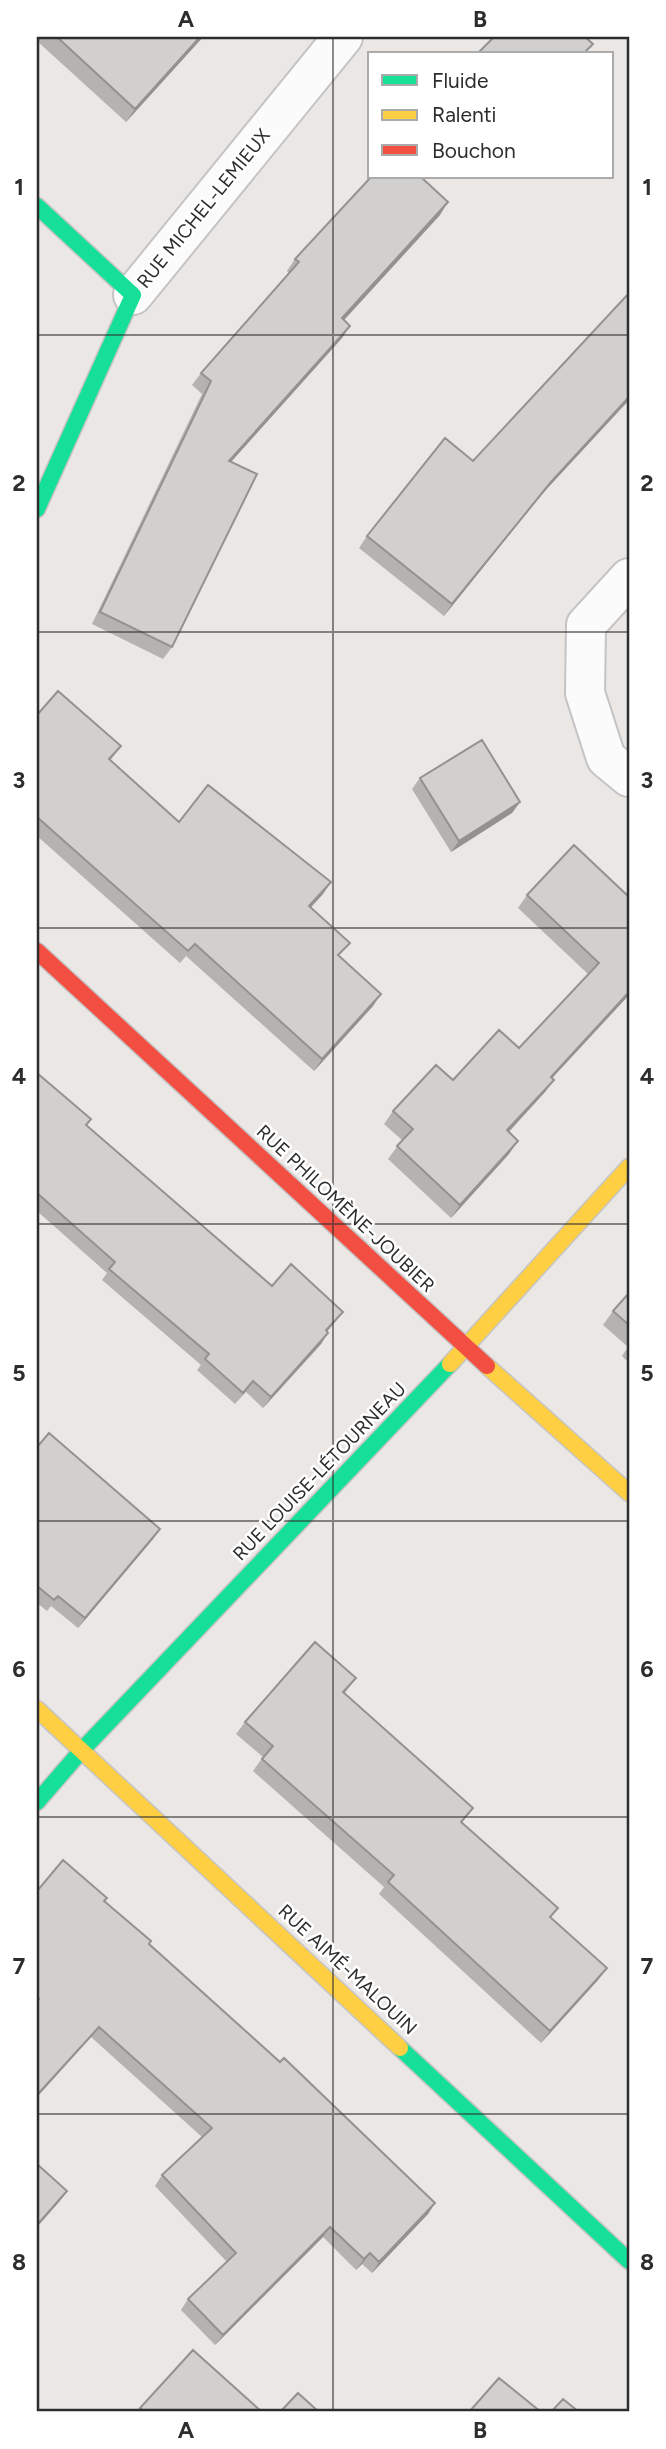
<svg xmlns="http://www.w3.org/2000/svg" width="666" height="2449" viewBox="0 0 666 2449" font-family="Figtree,sans-serif">
<rect width="100%" height="100%" fill="#eae7e5"/>
<g fill="none" stroke-linecap="round" stroke-linejoin="round">
<!-- street casing -->
<g stroke="#c5c4c5" stroke-width="42">
<path id="street" d="M 133,295 L 343,37
M 629,578 L 586,625 L 585,693 L 606,758 L 629,777"/>
</g>
<!-- fast casing -->
<g stroke="#c5c4c5" stroke-width="19">
<path id="fast" d="M 37,206 L 133,295 L 37,509
M 37,1802 L 82,1750 L 450,1364
M 400,2048 L 629,2261"/>
</g>
<!-- slow casing -->
<g stroke="#c5c4c5" stroke-width="19">
<path id="slow" d="M 450,1364 L 629,1167
M 487,1366 L 629,1493
M 37,1709 L 400,2048"/>
</g>
<!-- jam casing -->
<g stroke="#c5c4c5" stroke-width="19">
<path id="jam" d="M 37,951 L 487,1366"/>
</g>
<!-- street -->
<use href="#street" stroke="#fcfbfb" stroke-width="38"/>
<!-- fast -->
<use href="#fast" stroke="#16e098" stroke-width="16"/>
<!-- slow -->
<use href="#slow" stroke="#ffcf43" stroke-width="16"/>
<!-- jam -->
<use href="#jam" stroke="#f24e42" stroke-width="16"/>
</g>
<!-- wall -->
<path fill="#b5b3b1" d="M 37,37 L 203,37 L 126,122 L 37,41 Z
M 440,215 L 344,320 L 350,326 L 342,338 L 231,462 L 172,647 L 163,659 L 92,624 L 202,394 L 192,385 L 201,373 L 289,274 L 287,271 L 295,259 Z
M 629,293 L 629,400 L 542,494 L 444,616 L 359,548 L 367,536 L 473,461 Z
M 37,715 L 121,746 L 110,761 L 179,822 L 323,894 L 311,907 L 340,956 L 373,1006 L 314,1071 L 186,956 L 180,963 L 37,836 Z
M 420,778 L 520,802 L 512,813 L 451,852 L 412,789 Z
M 527,895 L 629,897 L 629,995 L 552,1078 L 545,1092 L 509,1132 L 509,1154 L 451,1218 L 388,1159 L 402,1140 L 384,1124 L 393,1111 L 519,1048 L 588,974 L 518,908 Z
M 37,1073 L 86,1126 L 272,1286 L 343,1312 L 327,1332 L 321,1344 L 263,1408 L 246,1392 L 235,1404 L 197,1370 L 201,1365 L 102,1280 L 107,1273 L 37,1211 Z
M 629,1293 L 629,1363 L 622,1356 L 628,1347 L 603,1325 L 613,1311 Z
M 37,1447 L 160,1529 L 153,1539 L 78,1628 L 51,1606 L 47,1611 L 37,1603 Z
M 356,1678 L 345,1693 L 463,1823 L 551,1918 L 598,1980 L 541,2043 L 379,1894 L 384,1887 L 253,1771 L 263,1757 L 236,1734 L 245,1722 Z
M 37,1891 L 104,1901 L 149,1944 L 435,2203 L 428,2214 L 372,2273 L 362,2264 L 356,2270 L 323,2237 L 215,2345 L 181,2310 L 188,2299 L 227,2262 L 155,2186 L 162,2175 L 202,2137 L 91,2037 L 37,2097 Z
M 140,2408 L 262,2412 L 137,2412 Z"/>
<!-- shaded-wall -->
<path fill="#939290" d="M 200,37 L 203,37 L 126,122 L 135,109 Z
M 448,202 L 440,215 L 334,331 L 342,318 Z
M 350,326 L 342,338 L 221,473 L 229,461 Z
M 629,397 L 629,400 L 542,494 L 444,616 L 452,604 L 551,482 Z
M 520,802 L 512,813 L 451,852 L 459,841 Z
M 331,882 L 323,894 L 301,918 L 309,906 Z
M 629,992 L 629,995 L 542,1089 L 551,1077 Z
M 381,994 L 373,1006 L 314,1071 L 322,1059 Z
M 554,1080 L 545,1092 L 498,1143 L 507,1130 Z
M 518,1141 L 509,1154 L 451,1218 L 460,1205 Z
M 343,1312 L 335,1322 L 318,1341 L 326,1330 Z
M 328,1333 L 321,1344 L 263,1408 L 271,1397 Z
M 160,1529 L 153,1539 L 78,1628 L 85,1618 Z
M 607,1968 L 598,1980 L 541,2043 L 550,2031 Z
M 99,2027 L 91,2037 L 37,2097 L 37,2095 Z
M 67,2191 L 59,2202 L 37,2227 L 37,2225 Z
M 435,2203 L 428,2214 L 372,2273 L 379,2262 Z
M 330,2227 L 323,2237 L 215,2345 L 223,2335 Z
M 370,2253 L 362,2264 L 356,2270 L 364,2259 Z"/>
<!-- building -->
<path fill="#d2d0ce" stroke="#939290" stroke-width="2" d="M 57,37 L 200,37 L 135,109 Z
M 494,37 L 585,37 L 593,44 L 583,54 L 477,54 Z
M 371,177 L 421,177 L 448,202 L 342,318 L 350,326 L 229,461 L 257,474 L 172,647 L 100,612 L 211,381 L 201,373 L 299,262 L 295,259 Z
M 629,293 L 629,397 L 551,482 L 452,604 L 367,536 L 445,438 L 473,461 Z
M 58,691 L 121,746 L 109,759 L 179,822 L 208,785 L 331,882 L 309,906 L 350,943 L 338,955 L 381,994 L 322,1059 L 195,944 L 188,951 L 37,817 L 37,715 Z
M 482,740 L 520,802 L 459,841 L 420,778 Z
M 574,845 L 629,897 L 629,992 L 551,1077 L 554,1080 L 507,1130 L 518,1141 L 460,1205 L 397,1146 L 413,1129 L 393,1111 L 436,1065 L 453,1080 L 499,1030 L 519,1048 L 599,963 L 527,895 Z
M 37,1073 L 91,1119 L 86,1125 L 272,1286 L 291,1264 L 343,1312 L 326,1330 L 328,1333 L 271,1397 L 253,1381 L 243,1393 L 205,1359 L 209,1354 L 109,1269 L 115,1262 L 37,1193 Z
M 629,1293 L 629,1325 L 613,1311 Z
M 49,1433 L 160,1529 L 85,1618 L 58,1596 L 54,1600 L 37,1586 L 37,1447 Z
M 315,1642 L 356,1678 L 343,1692 L 473,1808 L 461,1822 L 558,1908 L 550,1917 L 607,1968 L 550,2031 L 388,1882 L 394,1875 L 262,1759 L 273,1746 L 245,1722 Z
M 63,1860 L 107,1898 L 104,1901 L 151,1941 L 149,1944 L 280,2062 L 284,2058 L 435,2203 L 379,2262 L 370,2253 L 364,2259 L 330,2227 L 223,2335 L 188,2299 L 236,2253 L 162,2175 L 212,2128 L 99,2027 L 37,2095 L 37,2001 L 39,1999 L 37,1997 L 37,1891 Z
M 37,2164 L 67,2191 L 37,2225 Z
M 193,2350 L 262,2412 L 146,2412 L 140,2408 Z
M 499,2378 L 541,2412 L 469,2412 Z
M 298,2393 L 319,2412 L 280,2412 Z
M 563,2399 L 579,2412 L 551,2412 Z"/>
<!-- grid -->
<path fill="none" stroke="#2d2d2d" stroke-width="2" stroke-opacity="0.55" d="M 333,37 L 333,2412M 37,335 L 629,335M 37,632 L 629,632M 37,928 L 629,928M 37,1224 L 629,1224M 37,1521 L 629,1521M 37,1817 L 629,1817M 37,2114 L 629,2114"/>
<g text-anchor="middle" stroke-width="5" stroke-linejoin="round" paint-order="stroke">
<!-- street labels -->
<g font-size="19" fill="#2d2d2d" stroke="#fff">
<text transform="translate(203 208) rotate(-51)" y="7">RUE MICHEL-LEMIEUX</text>
<text transform="translate(346 1208) rotate(43)" y="7">RUE PHILOMÈNE-JOUBIER</text>
<text transform="translate(319 1471) rotate(-46)" y="7">RUE LOUISE-LÉTOURNEAU</text>
<text transform="translate(348 1969) rotate(43)" y="7">RUE AIMÉ-MALOUIN</text>
</g>
</g>
<!-- border -->
<rect width="666" height="2449" fill="none" stroke="#ffffff" stroke-width="77"/>
<!-- legend -->
<rect x="368" y="52" width="245" height="126" fill="#ffffff" stroke="#ababab" stroke-width="2"/>
<rect x="382" y="75" width="35" height="10" fill="#16e098" stroke="#ababab" stroke-width="2"/>
<text x="432" y="88" font-size="21" fill="#2d2d2d">Fluide</text>
<rect x="382" y="110" width="35" height="10" fill="#ffcf43" stroke="#ababab" stroke-width="2"/>
<text x="432" y="122" font-size="21" fill="#2d2d2d">Ralenti</text>
<rect x="382" y="145" width="35" height="10" fill="#f24e42" stroke="#ababab" stroke-width="2"/>
<text x="432" y="158" font-size="21" fill="#2d2d2d">Bouchon</text>
<rect x="38" y="38" width="590" height="2372" fill="none" stroke="#2d2d2d" stroke-width="2.5"/>
<g font-size="23" text-anchor="middle" font-weight="bold" fill="#2d2d2d">
<text x="186" y="27">A</text>
<text x="480" y="27">B</text>
<text x="19" y="195">1</text>
<text x="647" y="195">1</text>
<text x="19" y="491">2</text>
<text x="647" y="491">2</text>
<text x="19" y="788">3</text>
<text x="647" y="788">3</text>
<text x="19" y="1084">4</text>
<text x="647" y="1084">4</text>
<text x="19" y="1381">5</text>
<text x="647" y="1381">5</text>
<text x="19" y="1677">6</text>
<text x="647" y="1677">6</text>
<text x="19" y="1974">7</text>
<text x="647" y="1974">7</text>
<text x="19" y="2270">8</text>
<text x="647" y="2270">8</text>
<text x="186" y="2438">A</text>
<text x="480" y="2438">B</text>
</g>
</svg>
